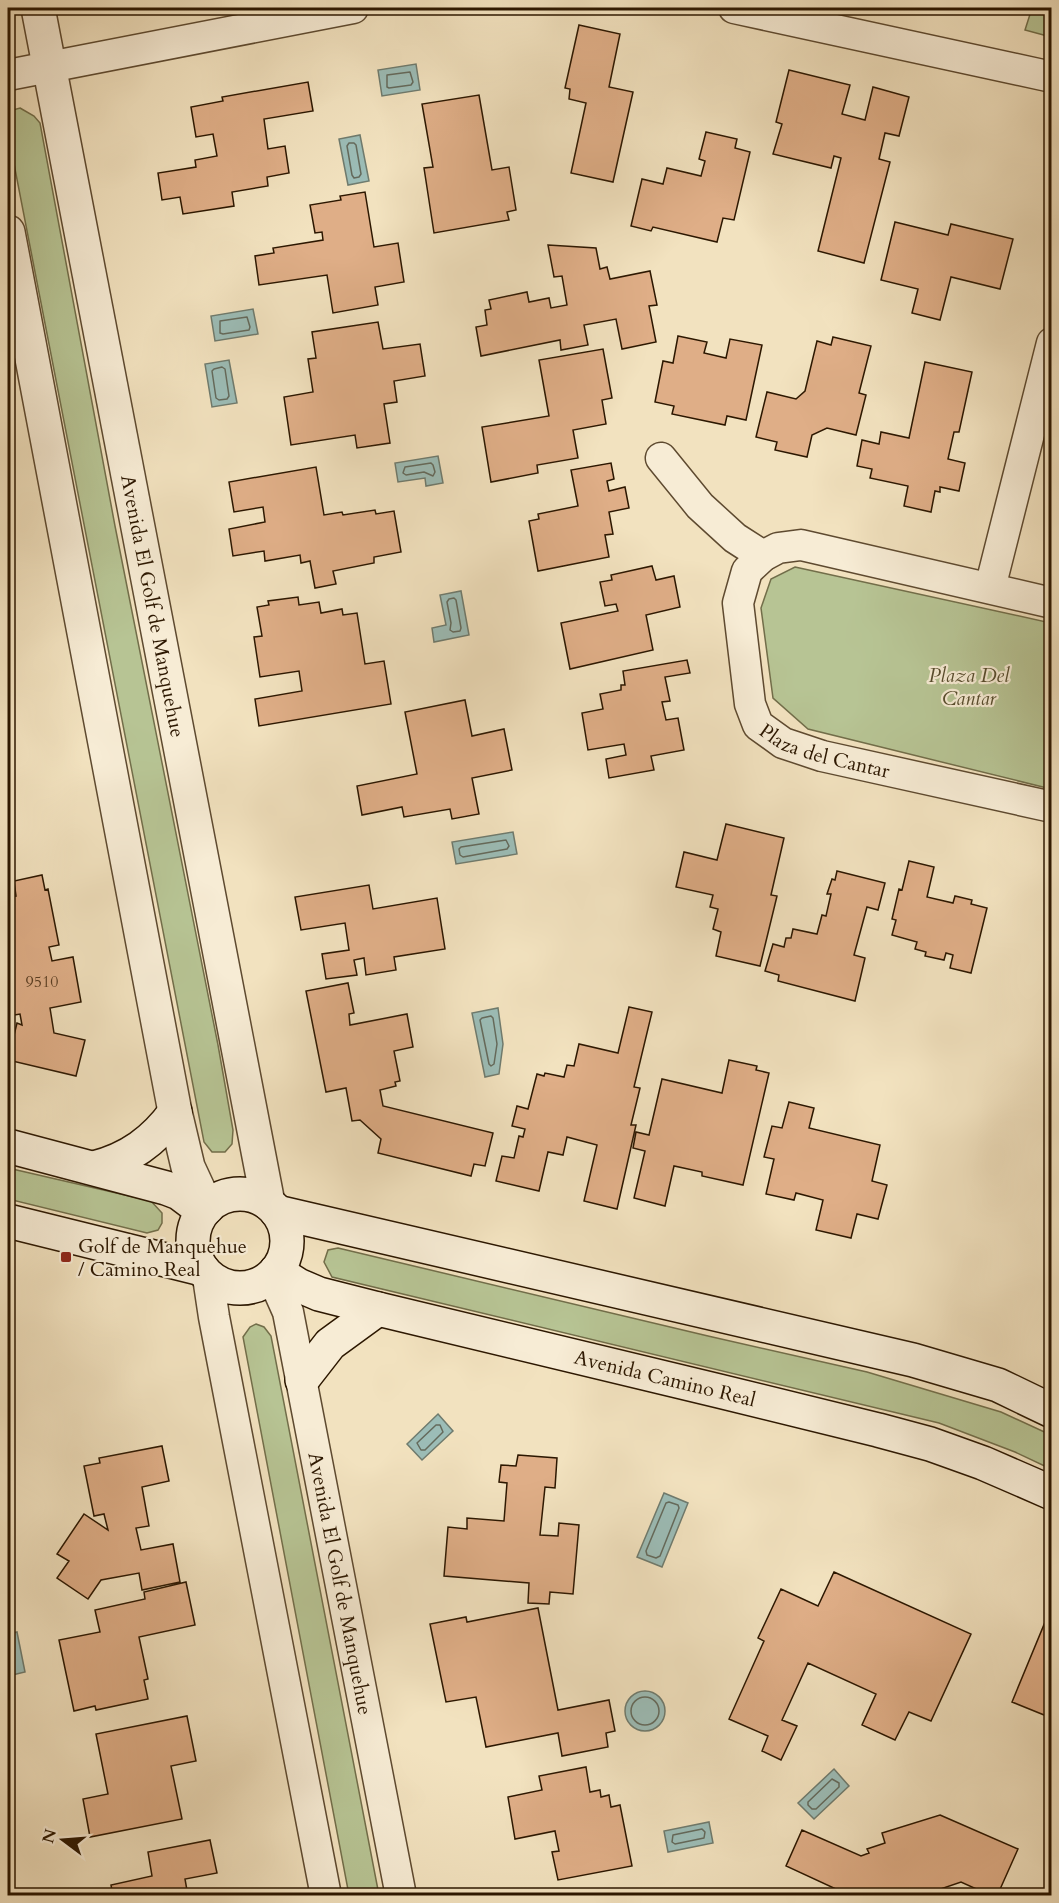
<svg xmlns="http://www.w3.org/2000/svg" width="1059" height="1903" viewBox="0 0 1059 1903" font-family="Cardo,serif">
<rect width="100%" height="100%" fill="#f2e2bf"/>
<filter id="stains"><feTurbulence type="fractalNoise" baseFrequency=".00333" numOctaves="4"/><feColorMatrix values="0 0 0 0 .2 0 0 0 0 .09 0 0 0 0 .02 0 0 0 .5 -.17"/></filter>
<radialGradient id="worn" r=".72"><stop offset=".6" stop-color="#630" stop-opacity="0"/><stop offset="1" stop-color="#630" stop-opacity=".3"/></radialGradient>
<!-- green -->
<path fill="#b7c494" stroke="#726e4a" stroke-width="1.5" d="M 1032,8 L 1051,8 L 1051,37 L 1025,30 Z
M 20,108 L 34,116 L 40,123 L 115,526 L 218,1045 L 233,1130 L 232,1144 L 225,1152 L 212,1152 L 204,1142 L 8,133 L 9,111 Z
M 795,567 L 1051,623 L 1051,789 L 808,729 L 773,698 L 761,608 L 771,579 Z
M 8,1168 L 151,1201 L 162,1213 L 162,1223 L 158,1230 L 147,1233 L 8,1199 Z
M 338,1248 L 708,1336 L 867,1372 L 1001,1412 L 1051,1435 L 1051,1469 L 1015,1452 L 939,1423 L 332,1277 L 324,1262 L 328,1250 Z
M 256,1324 L 264,1327 L 271,1336 L 379,1895 L 349,1895 L 243,1337 L 250,1327 Z"/>
<!-- water -->
<path fill="#9cbdb7" stroke="#6f7b6e" stroke-width="1.5" d="M 416,64 L 420,90 L 382,96 L 378,70 Z
M 360,135 L 369,181 L 348,185 L 339,139 Z
M 253,309 L 258,334 L 215,341 L 211,316 Z
M 229,360 L 237,403 L 212,407 L 205,364 Z
M 438,456 L 443,483 L 426,486 L 425,478 L 398,482 L 395,463 Z
M 461,591 L 469,635 L 434,642 L 432,628 L 446,625 L 440,595 Z
M 513,832 L 517,854 L 456,864 L 452,842 Z
M 498,1008 L 503,1044 L 499,1074 L 485,1077 L 472,1013 Z
M 438,1414 L 453,1431 L 422,1460 L 407,1444 Z
M 664,1493 L 688,1503 L 662,1567 L 637,1557 Z
M 17,1632 L 25,1672 L 8,1676 L 8,1634 Z
M625 1711a20 20 0 1 1 40 0a20 20 0 1 1-40 0Z
M 834,1769 L 849,1786 L 814,1819 L 798,1803 Z
M 709,1822 L 713,1843 L 668,1852 L 664,1831 Z"/>
<g fill="none" stroke-linecap="round" stroke-linejoin="round">
<!-- shore -->
<path stroke="#646a5c" stroke-width="1.5" d="M 410,72 L 413,82 L 411,85 L 389,88 L 387,87 L 387,75 Z
M 349,143 L 354,143 L 356,145 L 361,174 L 359,177 L 354,178 L 352,175 L 347,146 Z
M 247,317 L 250,327 L 249,330 L 223,334 L 220,333 L 220,321 Z
M 222,367 L 225,369 L 229,396 L 227,399 L 219,400 L 216,398 L 212,371 L 214,369 Z
M 431,463 L 433,465 L 435,472 L 433,476 L 424,472 L 406,475 L 403,473 L 405,467 Z
M 454,598 L 456,600 L 461,628 L 460,631 L 453,632 L 450,630 L 451,623 L 447,602 L 449,599 Z
M 506,840 L 509,846 L 507,849 L 463,857 L 460,855 L 459,849 L 461,847 Z
M 491,1016 L 493,1018 L 497,1044 L 494,1064 L 491,1066 L 489,1064 L 480,1020 L 482,1018 Z
M 436,1425 L 440,1425 L 443,1432 L 425,1450 L 421,1450 L 417,1443 Z
M 669,1502 L 678,1505 L 679,1508 L 660,1556 L 656,1558 L 647,1555 L 646,1551 L 666,1503 Z
M631 1711a14 14 0 1 1 28 0a14 14 0 1 1-28 0Z
M 832,1779 L 839,1783 L 839,1787 L 816,1809 L 812,1809 L 808,1805 L 808,1802 Z
M 702,1829 L 705,1832 L 704,1838 L 675,1844 L 672,1842 L 673,1835 Z"/>
</g>
<!-- building -->
<path fill="#dfae87" stroke="#2c1700" stroke-width="1.5" d="M 579,25 L 620,34 L 609,87 L 633,92 L 613,182 L 571,173 L 586,103 L 569,99 L 570,89 L 565,88 Z
M 789,70 L 850,85 L 842,114 L 865,120 L 873,87 L 909,97 L 899,136 L 885,133 L 879,159 L 890,162 L 864,263 L 818,251 L 841,158 L 834,156 L 831,168 L 773,154 L 782,124 L 776,122 Z
M 308,82 L 313,111 L 264,119 L 268,149 L 285,146 L 289,173 L 267,177 L 268,186 L 232,192 L 234,206 L 183,214 L 180,197 L 162,200 L 158,173 L 196,167 L 195,160 L 217,156 L 213,134 L 196,137 L 191,107 L 223,101 L 222,97 Z
M 479,95 L 492,170 L 509,167 L 516,210 L 507,212 L 509,220 L 434,233 L 424,168 L 433,167 L 422,104 Z
M 706,132 L 737,139 L 735,148 L 750,152 L 734,220 L 723,218 L 717,242 L 653,227 L 651,231 L 631,226 L 642,179 L 663,184 L 667,168 L 701,176 L 705,161 L 699,159 Z
M 365,192 L 374,247 L 398,243 L 404,282 L 375,287 L 378,305 L 333,313 L 327,275 L 259,285 L 255,256 L 274,253 L 273,248 L 323,240 L 322,232 L 315,233 L 310,205 L 341,200 L 340,196 Z
M 895,222 L 948,235 L 951,224 L 1013,239 L 1000,289 L 951,277 L 940,320 L 912,313 L 918,289 L 881,280 Z
M 548,245 L 596,248 L 600,269 L 607,267 L 610,279 L 650,271 L 657,305 L 649,306 L 656,342 L 622,349 L 616,319 L 584,325 L 588,345 L 561,350 L 560,340 L 481,356 L 476,327 L 487,325 L 485,310 L 491,309 L 489,300 L 527,292 L 529,302 L 549,298 L 551,308 L 567,305 L 562,276 L 554,277 Z
M 378,322 L 383,349 L 420,344 L 425,376 L 394,381 L 397,402 L 384,404 L 390,443 L 357,448 L 355,435 L 291,445 L 284,397 L 313,392 L 308,359 L 316,358 L 312,332 Z
M 678,336 L 707,342 L 704,353 L 726,358 L 730,339 L 762,345 L 746,420 L 727,416 L 725,425 L 672,414 L 674,406 L 655,402 L 663,361 L 673,363 Z
M 833,337 L 871,346 L 859,393 L 866,395 L 856,435 L 827,428 L 812,435 L 807,457 L 775,450 L 777,442 L 756,437 L 767,392 L 796,399 L 805,391 L 817,341 L 831,345 Z
M 603,349 L 612,398 L 602,400 L 606,424 L 573,430 L 578,458 L 537,465 L 538,473 L 491,482 L 482,427 L 549,416 L 539,360 Z
M 925,362 L 972,372 L 959,432 L 954,432 L 948,459 L 965,463 L 959,491 L 940,487 L 940,492 L 935,491 L 931,512 L 904,506 L 908,486 L 870,478 L 872,469 L 857,466 L 862,440 L 879,444 L 881,432 L 909,438 Z
M 611,463 L 614,479 L 607,481 L 609,491 L 625,487 L 629,508 L 609,512 L 613,534 L 605,535 L 609,557 L 538,571 L 529,521 L 539,519 L 538,514 L 578,506 L 571,470 Z
M 316,467 L 324,515 L 342,512 L 343,515 L 375,510 L 376,514 L 394,511 L 401,552 L 374,557 L 374,563 L 333,571 L 336,584 L 315,588 L 310,561 L 301,563 L 300,555 L 265,561 L 264,551 L 233,556 L 229,529 L 265,522 L 263,507 L 234,512 L 229,482 Z
M 652,566 L 656,580 L 674,576 L 680,607 L 646,615 L 653,650 L 570,669 L 561,623 L 618,611 L 616,604 L 605,606 L 600,582 L 612,580 L 611,575 Z
M 298,597 L 299,605 L 319,602 L 321,613 L 342,609 L 343,615 L 357,613 L 365,664 L 384,661 L 391,704 L 259,726 L 255,699 L 302,691 L 299,671 L 260,677 L 254,637 L 262,636 L 257,607 L 269,605 L 268,601 Z
M 687,660 L 690,673 L 665,677 L 670,701 L 662,702 L 666,720 L 678,718 L 684,750 L 651,756 L 654,770 L 609,778 L 606,759 L 626,755 L 624,744 L 588,750 L 582,713 L 603,709 L 600,694 L 621,690 L 621,685 L 625,685 L 623,671 Z
M 465,700 L 472,736 L 504,729 L 512,770 L 472,778 L 479,814 L 452,819 L 450,809 L 404,817 L 402,807 L 362,815 L 357,786 L 417,774 L 405,712 Z
M 8,756 L 14,789 L 8,790 Z
M 726,824 L 784,838 L 771,895 L 777,896 L 760,966 L 716,956 L 721,932 L 713,929 L 718,909 L 710,907 L 713,895 L 676,887 L 684,852 L 717,860 Z
M 909,861 L 934,867 L 927,897 L 953,903 L 955,896 L 972,900 L 971,904 L 987,908 L 971,973 L 950,968 L 953,955 L 946,953 L 944,960 L 925,956 L 926,952 L 915,949 L 917,942 L 892,935 L 896,920 L 892,919 L 899,889 L 902,890 Z
M 837,871 L 885,883 L 878,910 L 867,907 L 854,955 L 865,958 L 855,1001 L 778,981 L 779,975 L 765,971 L 773,944 L 784,947 L 786,938 L 791,938 L 793,929 L 817,934 L 822,915 L 826,916 L 831,894 L 827,894 L 832,879 L 835,880 Z
M 42,875 L 45,890 L 48,889 L 59,945 L 49,947 L 52,961 L 73,957 L 81,1002 L 50,1008 L 54,1033 L 85,1040 L 76,1076 L 8,1060 L 17,1023 L 22,1025 L 20,1014 L 8,1016 L 8,897 L 16,896 L 14,881 Z
M 369,885 L 373,909 L 437,898 L 445,949 L 394,957 L 396,970 L 366,975 L 364,958 L 354,960 L 357,975 L 326,979 L 322,954 L 349,950 L 345,923 L 301,930 L 295,897 Z
M 348,983 L 354,1013 L 349,1014 L 350,1025 L 407,1014 L 413,1047 L 394,1051 L 400,1081 L 395,1082 L 396,1086 L 380,1090 L 383,1106 L 493,1133 L 485,1166 L 474,1164 L 471,1176 L 378,1153 L 381,1139 L 360,1120 L 352,1121 L 346,1088 L 326,1092 L 306,991 Z
M 629,1007 L 652,1012 L 634,1087 L 640,1088 L 631,1125 L 636,1125 L 617,1209 L 584,1201 L 597,1145 L 567,1137 L 563,1155 L 548,1152 L 539,1191 L 496,1181 L 502,1156 L 514,1158 L 519,1136 L 523,1137 L 525,1129 L 512,1126 L 517,1106 L 528,1109 L 537,1074 L 544,1076 L 545,1073 L 564,1077 L 567,1065 L 574,1066 L 579,1044 L 618,1053 Z
M 729,1060 L 757,1066 L 756,1070 L 769,1073 L 743,1185 L 702,1176 L 702,1172 L 674,1166 L 665,1206 L 634,1198 L 645,1151 L 633,1148 L 636,1132 L 649,1135 L 662,1079 L 722,1093 Z
M 789,1102 L 814,1108 L 809,1128 L 880,1145 L 872,1181 L 887,1185 L 878,1219 L 857,1214 L 851,1238 L 816,1230 L 823,1200 L 796,1193 L 794,1200 L 766,1194 L 774,1159 L 764,1157 L 772,1126 L 782,1128 Z
M 162,1446 L 169,1481 L 142,1487 L 149,1526 L 136,1528 L 141,1550 L 173,1544 L 180,1582 L 142,1590 L 139,1573 L 101,1580 L 88,1599 L 57,1578 L 69,1561 L 57,1554 L 84,1514 L 108,1530 L 104,1514 L 94,1516 L 84,1466 L 100,1463 L 99,1458 Z
M 518,1455 L 557,1458 L 555,1488 L 545,1487 L 540,1535 L 558,1536 L 559,1523 L 579,1525 L 573,1594 L 550,1592 L 549,1604 L 528,1603 L 529,1583 L 444,1576 L 448,1527 L 467,1529 L 467,1518 L 504,1521 L 507,1483 L 499,1482 L 501,1465 L 516,1466 Z
M 834,1572 L 971,1634 L 931,1721 L 909,1712 L 895,1740 L 862,1725 L 876,1694 L 808,1663 L 782,1720 L 797,1726 L 781,1760 L 762,1751 L 768,1736 L 729,1719 L 764,1641 L 758,1638 L 781,1589 L 818,1606 Z
M 186,1582 L 195,1625 L 139,1637 L 148,1679 L 144,1680 L 148,1699 L 96,1710 L 95,1706 L 74,1711 L 59,1640 L 100,1632 L 95,1610 L 145,1599 L 144,1592 Z
M 538,1608 L 558,1710 L 609,1700 L 615,1731 L 606,1733 L 608,1747 L 562,1756 L 558,1733 L 486,1747 L 476,1697 L 446,1702 L 430,1624 L 466,1617 L 467,1622 Z
M 1048,1615 L 1052,1616 L 1052,1725 L 1047,1723 L 1049,1717 L 1012,1702 Z
M 187,1716 L 196,1761 L 171,1766 L 182,1819 L 90,1837 L 83,1799 L 108,1794 L 96,1734 Z
M 586,1767 L 590,1792 L 600,1790 L 601,1797 L 609,1795 L 611,1807 L 620,1805 L 632,1866 L 558,1880 L 552,1852 L 559,1851 L 555,1831 L 515,1839 L 508,1797 L 542,1790 L 539,1776 Z
M 940,1815 L 1018,1849 L 997,1896 L 992,1896 L 961,1882 L 920,1896 L 851,1896 L 786,1866 L 802,1830 L 861,1856 L 869,1853 L 867,1849 L 885,1843 L 882,1833 Z
M 210,1840 L 217,1873 L 185,1879 L 188,1896 L 113,1896 L 111,1885 L 152,1876 L 148,1852 Z"/>
<g fill="none" stroke-linecap="round" stroke-linejoin="round">
<!-- minor casing -->
<g stroke="#5e4a30" stroke-width="33">
<g id="minor">
<path d="M 734,8 L 1052,77"/>
<path d="M 8,75 L 353,8"/>
<path d="M 661,458 L 700,506 L 735,538 L 763,556"/>
<path d="M 990,588 L 1052,343"/>
<path id="s1" d="M 1052,603 L 801,545 L 778,548 L 763,556 L 747,571 L 738,603 L 750,704 L 758,725 L 783,743 L 822,756 L 1052,807"/>
<path id="s2" d="M 272,1276 L 288,1312 L 401,1896"/>
<path d="M 208,1277 L 214,1317 L 326,1896"/>
</g>
</g>
<!-- tertiary casing -->
<g stroke="#5e4a30" stroke-width="36">
<g id="tertiary">
<path id="s3" d="M 38,8 L 268,1203"/>
<path d="M 8,232 L 175,1112 L 188,1167 L 207,1208"/>
</g>
</g>
<!-- secondary casing -->
<g stroke="#2c1700" stroke-width="36">
<g id="secondary">
<path d="M 8,1146 L 166,1188 L 179,1193 L 203,1211"/>
<path d="M 94,1168 C 129,1159 154,1141 175,1112"/>
<circle cx="240" cy="1241" r="47"/>
<path d="M 277,1212 L 913,1360 L 998,1385 L 1052,1411"/>
<path d="M 8,1221 L 202,1269"/>
<path id="s4" d="M 276,1271 L 298,1285 L 319,1294 L 378,1309 L 719,1391 L 878,1430 L 930,1444 L 983,1463 L 1052,1493"/>
<path d="M 302,1380 L 330,1344 L 378,1309"/>
</g>
</g>
<!-- minor -->
<use href="#minor" stroke="#f7ecd5" stroke-width="30"/>
<!-- tertiary -->
<use href="#tertiary" stroke="#f7ecd5" stroke-width="33"/>
<!-- secondary -->
<use href="#secondary" stroke="#f7ecd5" stroke-width="33"/>
</g>
<!-- markers -->
<rect fill="#8f2418" stroke="#f7ecd5" stroke-width="2" x="60" y="1251" width="12" height="12" rx="3"/>
<g text-anchor="middle" stroke-width="4.5" stroke-linejoin="round" paint-order="stroke">
<!-- number labels -->
<g font-size="16" fill="#593d22">
<text x="42" y="987">9510</text>
</g>
<!-- street labels -->
<g font-size="20" fill="#2c1700" stroke="#f7ecd5">
<text dy="7" stroke="none"><textPath href="#s3" startOffset="609">Avenida El Golf de Manquehue</textPath></text>
<text dy="7" stroke="none"><textPath href="#s1" startOffset="550">Plaza del Cantar</textPath></text>
<text dy="7" stroke="none"><textPath href="#s4" startOffset="405">Avenida Camino Real</textPath></text>
<text dy="7" stroke="none"><textPath href="#s2" startOffset="316">Avenida El Golf de Manquehue</textPath></text>
</g>
<!-- park labels -->
<g font-size="20" font-style="italic" fill="#564b2c" stroke="#f7ecd5">
<text x="969" y="682">Plaza Del<tspan x="969" dy="23">Cantar</tspan></text>
</g>
<!-- poi labels -->
<g font-size="20" fill="#2c1700" stroke="#f7ecd5" text-anchor="start">
<text x="78" y="1253">Golf de Manquehue<tspan x="78" dy="23">/ Camino Real</tspan></text>
</g>
</g>
<!-- margin -->
<rect width="1059" height="1903" fill="none" stroke="#f2e2bf" stroke-width="30"/>
<rect x="9" y="9" width="1041" height="1885" fill="none" stroke="#2c1700" stroke-width="3"/>
<rect x="15" y="15" width="1029" height="1873" fill="none" stroke="#2c1700" stroke-width="1.5"/>
<!-- north arrow -->
<g transform="translate(63 1840) rotate(286)" stroke="#f7ecd5" stroke-width="4.5" paint-order="stroke">
<path d="M0-4.5L10 22L0 15L-10 22Z" fill="#2c1700"/>
<text y="-9" font-size="16" font-weight="bold" text-anchor="middle" fill="#2c1700">N</text>
</g>
<rect width="100%" height="100%" filter="url(#stains)"/>
<rect width="100%" height="100%" fill="url(#worn)"/>
</svg>
